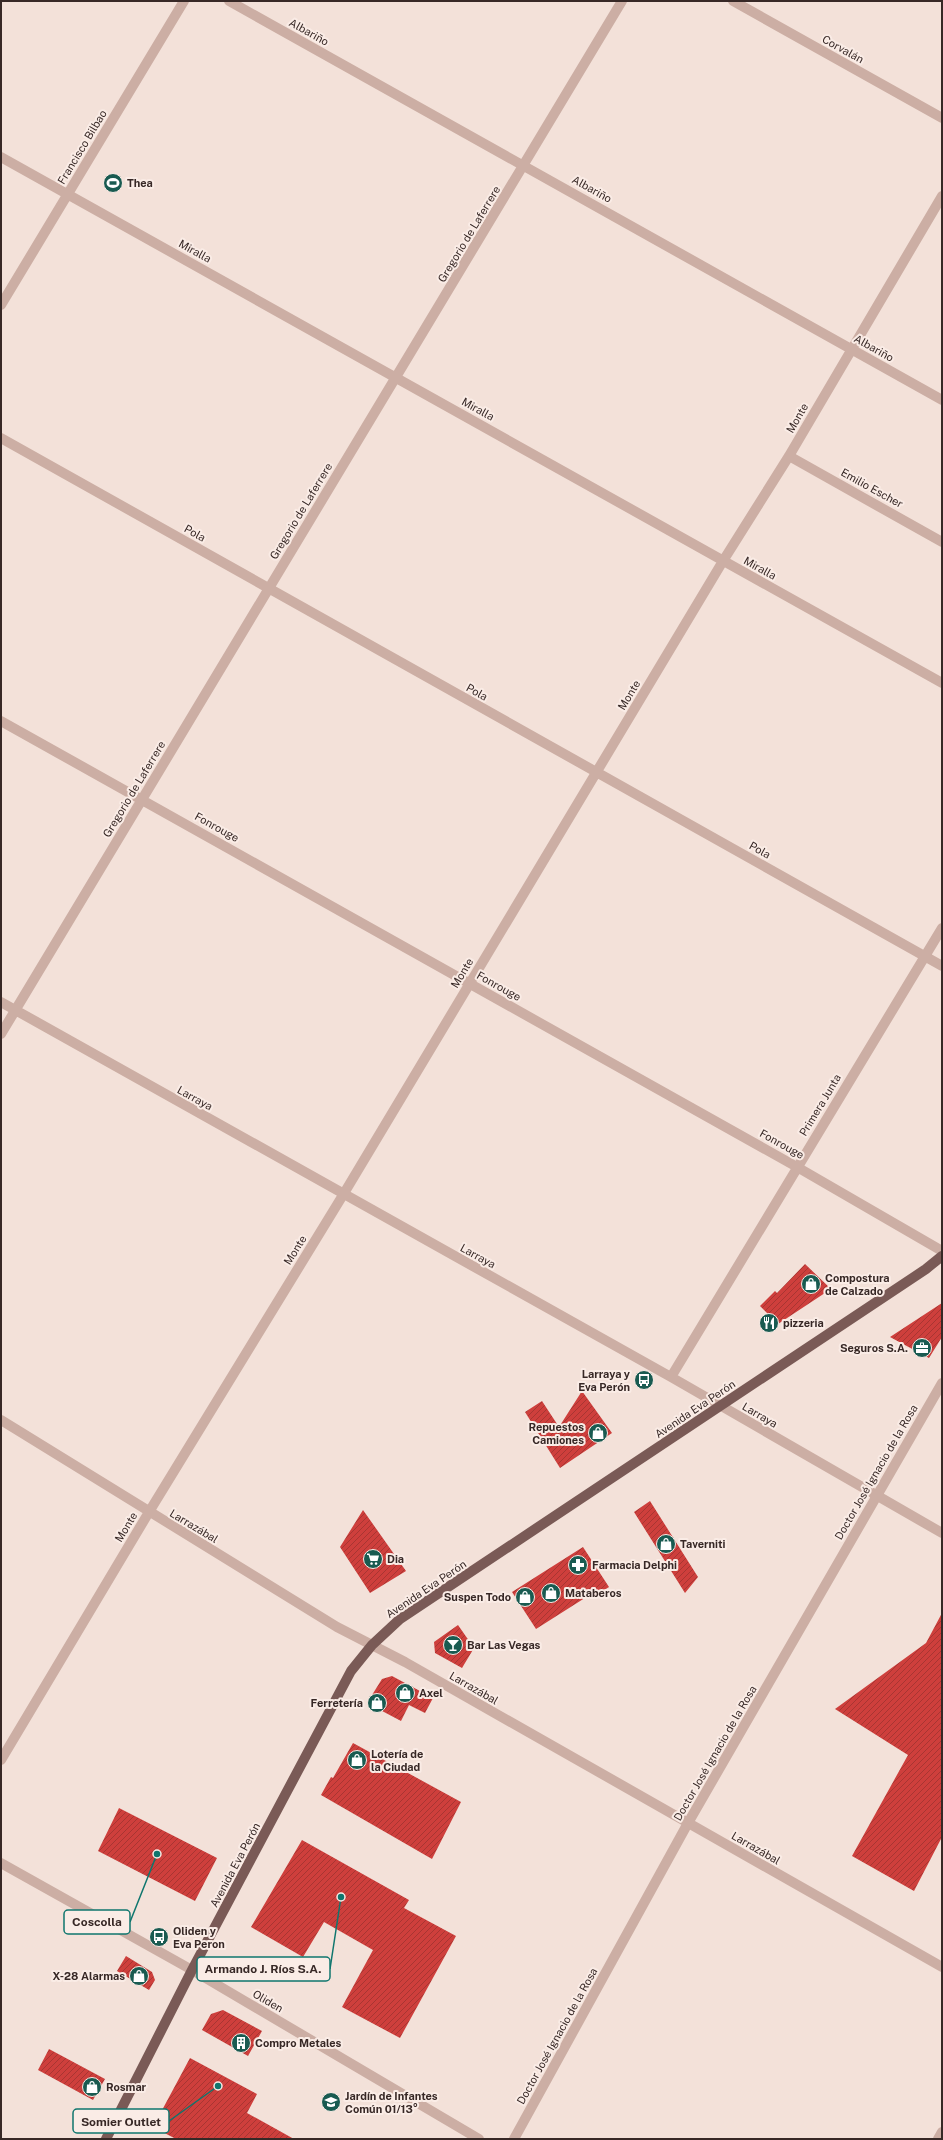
<svg xmlns="http://www.w3.org/2000/svg" width="943" height="2140" viewBox="0 0 943 2140" font-family="'Public Sans',sans-serif">
<defs>
<pattern id="building-hatch" width="6" height="6" patternUnits="userSpaceOnUse"><rect width="6" height="6" fill="#ce3f3c"/><path d="M-1 1l2-2M0 6l6-6M5 7l2-2" fill="none" stroke="#a83532"/></pattern>
</defs>
<rect width="100%" height="100%" fill="#f3e1d9"/>
<!-- building -->
<path fill="url(#building-hatch)" d="M 805,1264 L 831,1289 L 778,1324 L 760,1306 L 775,1291 L 777,1293 Z
M 942,1303 L 942,1337 L 929,1358 L 890,1337 Z
M 582,1391 L 612,1433 L 560,1468 L 525,1412 L 542,1401 L 559,1427 Z
M 650,1501 L 698,1577 L 685,1593 L 634,1512 Z
M 363,1510 L 406,1571 L 370,1593 L 340,1547 Z
M 583,1547 L 609,1587 L 590,1599 L 588,1596 L 536,1629 L 512,1592 Z
M 942,1613 L 942,1837 L 914,1891 L 852,1856 L 908,1755 L 835,1709 L 926,1643 Z
M 458,1625 L 474,1648 L 462,1668 L 435,1653 L 434,1642 Z
M 392,1676 L 433,1698 L 425,1713 L 409,1705 L 401,1721 L 367,1703 L 382,1679 Z
M 353,1743 L 461,1802 L 432,1859 L 321,1795 L 331,1777 L 333,1778 Z
M 119,1808 L 217,1858 L 195,1901 L 98,1851 Z
M 302,1840 L 409,1900 L 404,1908 L 456,1936 L 400,2038 L 342,2007 L 373,1950 L 324,1922 L 303,1957 L 251,1927 Z
M 126,1956 L 152,1972 L 155,1980 L 149,1990 L 117,1971 Z
M 223,2010 L 262,2031 L 248,2056 L 202,2030 L 211,2014 Z
M 49,2049 L 105,2079 L 93,2100 L 38,2070 Z
M 190,2058 L 257,2094 L 247,2113 L 294,2139 L 176,2139 L 153,2127 Z"/>
<g fill="none" stroke-linecap="round" stroke-linejoin="round">
<!-- minor -->
<path stroke="#ccaea4" stroke-width="10" d="M 229,1 L 942,400
M 733,1 L 942,118
M 1,157 L 942,683
M 1,305 L 184,1
M 1,438 L 942,966
M 789,456 L 942,542
M 1,721 L 797,1167 L 942,1251
M 1,1002 L 671,1377 L 942,1533
M 1,1034 L 622,1
M 671,1377 L 942,928
M 1,1420 L 337,1627 L 405,1662 L 942,1967
M 1,1760 L 149,1512 L 343,1195 L 723,561 L 789,456 L 942,196
M 1,1863 L 192,1970 L 479,2139
M 514,2139 L 688,1823 L 942,1383
M 938,2139 L 942,2132"/>
<!-- major -->
<path stroke="#7a5a56" stroke-width="10" d="M 106,2139 L 192,1970 L 351,1671 L 372,1645 L 400,1619 L 926,1269 L 942,1256"/>
</g>
<!-- icons -->
<defs>
<g id="stadium-disc" transform="scale(1)"><circle r="9.5" fill="#195b51" stroke="#faece6"/><path d="M0-5a6.5 5 0 1 0 0 10a6.5 5 0 1 0 0-10ZM-3.5-1.8h7v3.6h-7Z" fill="#fff"/></g>
<g id="shop-disc" transform="scale(1)"><circle r="9.5" fill="#195b51" stroke="#faece6"/><path d="M-5-2.5h2.3a2.7 3.5 0 0 1 5.4 0H5L5.5 6h-11ZM-1.5-2.5h3a1.5 2.3 0 0 0-3 0Z" fill="#fff"/></g>
<g id="restaurant-disc" transform="scale(1)"><circle r="9.5" fill="#195b51" stroke="#faece6"/><path d="M-5-6h1v4h1v-4h1v4h1v-4h1v5L-1.5 .5V6h-2V.5L-5-1ZM5-6V6H3V1.5H1.5Q1.5-4 5-6Z" fill="#fff"/></g>
<g id="office-disc" transform="scale(1)"><circle r="9.5" fill="#195b51" stroke="#faece6"/><path d="M-6-3h4V-5.5h4V-3h4V5H-6ZM-1-4.5V-3h2v-1.5ZM-6 0V1H6V0Z" fill="#fff"/></g>
<g id="bus-disc" transform="scale(1)"><circle r="9.5" fill="#195b51" stroke="#faece6"/><path d="M-5-6H5V4H4V6H2V4H-2V6H-4V4H-5ZM-3.5-4V0h7V-4ZM-3.5 1.2v1.5H-2V1.2ZM2 1.2v1.5H3.5V1.2Z" fill="#fff"/></g>
<g id="supermarket-disc" transform="scale(1)"><circle r="9.5" fill="#195b51" stroke="#faece6"/><path d="M-6-5.5h2.5l.6 2H6L4.5 2H-2.5L-4.4-4H-6ZM-1.5 3.2a1.3 1.3 0 1 0 .1 0ZM3 3.2a1.3 1.3 0 1 0 .1 0Z" fill="#fff"/></g>
<g id="pharmacy-disc" transform="scale(1)"><circle r="9.5" fill="#195b51" stroke="#faece6"/><path d="M-2-6h4v4h4v4h-4v4h-4v-4h-4v-4h4Z" fill="#fff"/></g>
<g id="bar-disc" transform="scale(1)"><circle r="9.5" fill="#195b51" stroke="#faece6"/><path d="M-6-5H6L.8 .8V4.5H3.5V6h-7V4.5H-.8V.8Z" fill="#fff"/></g>
<g id="building-disc" transform="scale(1)"><circle r="9.5" fill="#195b51" stroke="#faece6"/><path d="M-4-6H4V6H1V3H-1V6H-4ZM-2.5-4.3h1.7v1.8h-1.7ZM.8-4.3h1.7v1.8H.8ZM-2.5-1h1.7V.8h-1.7ZM.8-1h1.7V.8H.8Z" fill="#fff"/></g>
<g id="school-disc" transform="scale(1)"><circle r="9.5" fill="#195b51" stroke="#faece6"/><path d="M0-5L7-2L0 1L-7-2ZM-4 1L0 2.5L4 1V4Q0 6-4 4Z" fill="#fff"/></g>
</defs>
<g fill-rule="evenodd">
<use href="#stadium-disc" x="113" y="183"/>
<use href="#shop-disc" x="811" y="1284"/>
<use href="#restaurant-disc" x="769" y="1323"/>
<use href="#office-disc" x="922" y="1348"/>
<use href="#bus-disc" x="644" y="1380"/>
<use href="#shop-disc" x="598" y="1433"/>
<use href="#shop-disc" x="666" y="1544"/>
<use href="#supermarket-disc" x="373" y="1559"/>
<use href="#pharmacy-disc" x="578" y="1565"/>
<use href="#shop-disc" x="551" y="1593"/>
<use href="#shop-disc" x="525" y="1597"/>
<use href="#bar-disc" x="453" y="1645"/>
<use href="#shop-disc" x="405" y="1693"/>
<use href="#shop-disc" x="377" y="1703"/>
<use href="#shop-disc" x="357" y="1760"/>
<use href="#bus-disc" x="159" y="1937"/>
<use href="#shop-disc" x="139" y="1976"/>
<use href="#building-disc" x="241" y="2043"/>
<use href="#shop-disc" x="92" y="2087"/>
<use href="#school-disc" x="331" y="2102"/>
</g>
<g text-anchor="middle" stroke-width="4" stroke-linejoin="round" paint-order="stroke">
<!-- street labels -->
<g font-size="11" fill="#372826" stroke="#faece6">
<text transform="translate(309 32) rotate(29)" y="4">Albariño</text>
<text transform="translate(843 49) rotate(29)" y="4">Corvalán</text>
<text transform="translate(82 147) rotate(-59)" y="4">Francisco Bilbao</text>
<text transform="translate(592 189) rotate(29)" y="4">Albariño</text>
<text transform="translate(469 234) rotate(-59)" y="4">Gregorio de Laferrere</text>
<text transform="translate(195 251) rotate(29)" y="4">Miralla</text>
<text transform="translate(874 348) rotate(29)" y="4">Albariño</text>
<text transform="translate(478 409) rotate(29)" y="4">Miralla</text>
<text transform="translate(797 418) rotate(-60)" y="4">Monte</text>
<text transform="translate(872 488) rotate(29)" y="4">Emilio Escher</text>
<text transform="translate(301 511) rotate(-59)" y="4">Gregorio de Laferrere</text>
<text transform="translate(195 533) rotate(29)" y="4">Pola</text>
<text transform="translate(760 568) rotate(29)" y="4">Miralla</text>
<text transform="translate(477 692) rotate(29)" y="4">Pola</text>
<text transform="translate(629 695) rotate(-59)" y="4">Monte</text>
<text transform="translate(134 789) rotate(-59)" y="4">Gregorio de Laferrere</text>
<text transform="translate(217 827) rotate(29)" y="4">Fonrouge</text>
<text transform="translate(760 850) rotate(29)" y="4">Pola</text>
<text transform="translate(462 973) rotate(-59)" y="4">Monte</text>
<text transform="translate(499 986) rotate(29)" y="4">Fonrouge</text>
<text transform="translate(195 1098) rotate(29)" y="4">Larraya</text>
<text transform="translate(820 1105) rotate(-59)" y="4">Primera Junta</text>
<text transform="translate(782 1144) rotate(29)" y="4">Fonrouge</text>
<text transform="translate(295 1250) rotate(-58)" y="4">Monte</text>
<text transform="translate(478 1256) rotate(29)" y="4">Larraya</text>
<text transform="translate(695 1409) rotate(-34)" y="4">Avenida Eva Perón</text>
<text transform="translate(760 1415) rotate(30)" y="4">Larraya</text>
<text transform="translate(876 1472) rotate(-60)" y="4">Doctor José Ignacio de la Rosa</text>
<text transform="translate(194 1526) rotate(31)" y="4">Larrazábal</text>
<text transform="translate(126 1527) rotate(-59)" y="4">Monte</text>
<text transform="translate(426 1589) rotate(-34)" y="4">Avenida Eva Perón</text>
<text transform="translate(474 1688) rotate(30)" y="4">Larrazábal</text>
<text transform="translate(715 1753) rotate(-60)" y="4">Doctor José Ignacio de la Rosa</text>
<text transform="translate(756 1848) rotate(30)" y="4">Larrazábal</text>
<text transform="translate(235 1865) rotate(-62)" y="4">Avenida Eva Perón</text>
<text transform="translate(268 2001) rotate(30)" y="4">Oliden</text>
<text transform="translate(557 2036) rotate(-61)" y="4">Doctor José Ignacio de la Rosa</text>
</g>
<!-- poi labels -->
<g font-size="11" font-weight="bold" fill="#372826" stroke="#faece6" text-anchor="start">
<text x="127" y="187">Thea</text>
<text x="825" y="1282">Compostura<tspan x="825" dy="13">de Calzado</tspan></text>
<text x="783" y="1327">pizzeria</text>
<text x="908" y="1352" text-anchor="end">Seguros S.A.</text>
<text x="630" y="1378" text-anchor="end">Larraya y<tspan x="630" dy="13">Eva Perón</tspan></text>
<text x="584" y="1431" text-anchor="end">Repuestos<tspan x="584" dy="13">Camiones</tspan></text>
<text x="680" y="1548">Taverniti</text>
<text x="387" y="1563">Dia</text>
<text x="592" y="1569">Farmacia Delphi</text>
<text x="565" y="1597">Mataberos</text>
<text x="511" y="1601" text-anchor="end">Suspen Todo</text>
<text x="467" y="1649">Bar Las Vegas</text>
<text x="419" y="1697">Axel</text>
<text x="363" y="1707" text-anchor="end">Ferretería</text>
<text x="371" y="1758">Lotería de<tspan x="371" dy="13">la Ciudad</tspan></text>
<text x="173" y="1935">Oliden y<tspan x="173" dy="13">Eva Peron</tspan></text>
<text x="125" y="1980" text-anchor="end">X-28 Alarmas</text>
<text x="255" y="2047">Compro Metales</text>
<text x="106" y="2091">Rosmar</text>
<text x="345" y="2100">Jardín de Infantes<tspan x="345" dy="13">Común 01/13°</tspan></text>
</g>
</g>
<!-- callouts -->
<path fill="none" stroke="#0f766e" stroke-width="1.5" d="M157 1854L130 1922M341 1897L330 1969M218 2086L169 2121"/>
<g fill="#0f766e" stroke="#faece6" stroke-width="1.5">
<circle cx="157" cy="1854" r="4"/>
<circle cx="341" cy="1897" r="4"/>
<circle cx="218" cy="2086" r="4"/>
</g>
<g fill="#faece6" stroke="#0f766e" stroke-width="1.5">
<rect x="64" y="1910" width="66" height="24" rx="4"/>
<rect x="197" y="1957" width="133" height="24" rx="4"/>
<rect x="73" y="2109" width="96" height="24" rx="4"/>
</g>
<g font-size="12" text-anchor="middle" font-weight="bold" fill="#372826">
<text x="97" y="1926">Coscolla</text>
<text x="263" y="1973">Armando J. Ríos S.A.</text>
<text x="121" y="2126">Somier Outlet</text>
</g>
<!-- border -->
<rect width="943" height="2140" fill="none" stroke="#372826" stroke-width="4"/>
</svg>
